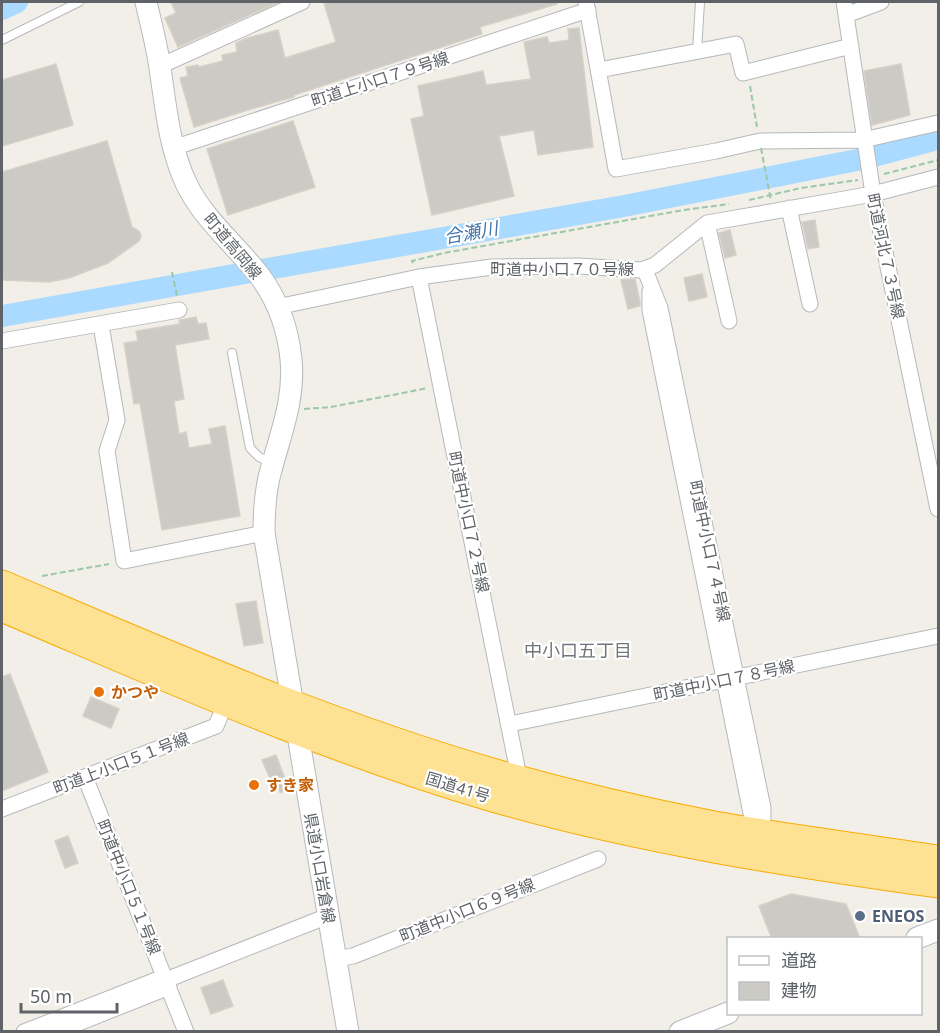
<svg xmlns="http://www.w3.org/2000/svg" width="940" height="1033" viewBox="0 0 940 1033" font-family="'Noto Sans','Noto Sans JP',sans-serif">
<rect width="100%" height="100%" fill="#f1efe8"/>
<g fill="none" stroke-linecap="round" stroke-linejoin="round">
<!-- river -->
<path stroke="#aadaff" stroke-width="22" d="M 2,9 L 17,2
M 2,316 L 624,206 L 862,159 L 938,139"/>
</g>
<!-- building -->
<path fill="#cccac5" stroke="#d6d1c6" stroke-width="1.5" d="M 171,2 L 279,2 L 178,47 L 165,18 L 176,13 Z
M 329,2 L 557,2 L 557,4 L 480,27 L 482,34 L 294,95 L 294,97 L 251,109 L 194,127 L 180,78 L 188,76 L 186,67 L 198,65 L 199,67 L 223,61 L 222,55 L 237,52 L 236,43 L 247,38 L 278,30 L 285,58 L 336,42 L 324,3 Z
M 579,28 L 593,147 L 538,155 L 534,130 L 499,136 L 514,196 L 432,215 L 411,119 L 424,116 L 418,86 L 483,71 L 486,85 L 531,79 L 524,42 L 547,37 L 549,43 L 569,40 L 568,29 Z
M 56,64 L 73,125 L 2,146 L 2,80 Z
M 901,64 L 910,115 L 872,125 L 864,71 Z
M 293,121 L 315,187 L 228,215 L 207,149 Z
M 107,141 L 132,227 L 139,231 L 141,236 L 139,241 L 108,263 L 69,278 L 49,282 L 2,280 L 2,172 Z
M 815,220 L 819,247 L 808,249 L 802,222 Z
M 730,230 L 736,255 L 725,258 L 719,233 Z
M 702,274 L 707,297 L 689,301 L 684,278 Z
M 628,279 L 635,279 L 640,302 L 640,306 L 628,309 L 621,280 Z
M 196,317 L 198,324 L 206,323 L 209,339 L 175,345 L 184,399 L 174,401 L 179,434 L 186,432 L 189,448 L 212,444 L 209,429 L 225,426 L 240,516 L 162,530 L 140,403 L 134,404 L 124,343 L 138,341 L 136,331 L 180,324 L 179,320 Z
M 256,601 L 263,643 L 244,646 L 236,604 Z
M 10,674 L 48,772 L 2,791 L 2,677 Z
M 91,697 L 119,709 L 111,728 L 83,716 Z
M 276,755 L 289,789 L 280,793 L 279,789 L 275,790 L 262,760 Z
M 68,836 L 78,863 L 65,868 L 55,841 Z
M 791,894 L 846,904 L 859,936 L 854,939 L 772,939 L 759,906 Z
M 223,980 L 233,1006 L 211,1014 L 201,988 Z"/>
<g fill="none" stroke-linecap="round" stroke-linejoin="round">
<!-- lane casing -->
<g stroke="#b5b8bc" stroke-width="10">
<path id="lane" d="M 2,40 L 79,2
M 697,51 L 700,2
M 232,353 L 250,448 L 259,457 L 272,463"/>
</g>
<!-- street casing -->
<g stroke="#b5b8bc" stroke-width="17">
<path id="street" d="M 586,2 L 616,169 L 716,151 L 760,141 L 863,140 L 938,123
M 844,2 L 873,194 L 938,509
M 846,15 L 881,2
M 160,66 L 302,2
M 599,70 L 736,44 L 743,73 L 851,46
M 173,148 L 588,10
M 789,208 L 810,304
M 707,223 L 729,321
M 645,270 L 660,308 L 763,808 L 763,820
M 419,277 L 517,767
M 650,291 L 650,310 L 752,818
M 277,307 L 419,277 L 492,267 L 579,266 L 641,270 L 655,265 L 707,223 L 873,194 L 938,177
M 101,325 L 117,420 L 107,451 L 124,561 L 264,533
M 2,341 L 179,310
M 510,724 L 938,636
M 85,777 L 186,1032
M 2,809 L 216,726 L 226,702
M 336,959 L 353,956 L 598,859
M 24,1032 L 159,979 L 166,980 L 328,916
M 56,1032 L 169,987"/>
</g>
<!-- secondary casing -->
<g stroke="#b6babf" stroke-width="23">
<path id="secondary" d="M 146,2 C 151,24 157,46 160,68 C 166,108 169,146 186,183 C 203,219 235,244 259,275 C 277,299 288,329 291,359 C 295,399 281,432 271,470 C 265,490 264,512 264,533 L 348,1032
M 917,938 L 938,930
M 680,1032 L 728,1013"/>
</g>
<!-- highway casing -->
<g stroke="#f9ab00" stroke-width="29">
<path id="highway" d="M 2,584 C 165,653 328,725 499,774 C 570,794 642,811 714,825 C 789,838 864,848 938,859
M 2,608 C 163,676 324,749 493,798 C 638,840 789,863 938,884"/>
</g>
<!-- path -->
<path stroke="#9cc7a9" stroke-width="2" stroke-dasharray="6 3" stroke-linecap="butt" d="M 750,86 L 757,127
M 884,174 L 938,160
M 749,200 L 801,188 L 858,180
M 413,263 L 412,261 L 444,253 L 684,210 L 729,204
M 172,272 L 177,296
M 304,409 L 331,407 L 428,388
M 42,576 L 109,564"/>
<!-- lane -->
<use href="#lane" stroke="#fff" stroke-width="8"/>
<!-- street -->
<use href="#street" stroke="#fff" stroke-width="15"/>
<!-- secondary -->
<use href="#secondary" stroke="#fff" stroke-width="21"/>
<!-- highway -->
<use href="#highway" stroke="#fde293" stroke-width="27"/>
<!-- path-bridge -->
<path stroke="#9cc7a9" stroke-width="2" stroke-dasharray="6 3" stroke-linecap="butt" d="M 761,148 L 771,201"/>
</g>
<!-- markers -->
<g fill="#e8710a" stroke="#fff" stroke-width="2">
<circle cx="99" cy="692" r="6"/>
<circle cx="254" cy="785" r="6"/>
</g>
<circle fill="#5c6f8a" stroke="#fff" stroke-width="2" cx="860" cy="916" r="6"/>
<g text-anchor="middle" stroke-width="4.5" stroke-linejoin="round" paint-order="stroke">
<!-- street labels -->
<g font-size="16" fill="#5f6368" stroke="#fff">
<text transform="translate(380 79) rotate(-18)" y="6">町道上小口７９号線</text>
<text transform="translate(233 246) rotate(50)" y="6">町道高岡線</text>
<text transform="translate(886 256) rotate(78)" y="6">町道河北７３号線</text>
<text x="562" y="275">町道中小口７０号線</text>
<text transform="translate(469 522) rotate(78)" y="6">町道中小口７２号線</text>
<text transform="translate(710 551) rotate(78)" y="6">町道中小口７４号線</text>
<text transform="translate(724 680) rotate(-12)" y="6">町道中小口７８号線</text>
<text transform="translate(121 763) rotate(-21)" y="6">町道上小口５１号線</text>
<text transform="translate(458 787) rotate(17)" y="6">国道41号</text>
<text transform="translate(320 868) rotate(80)" y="6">県道小口岩倉線</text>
<text transform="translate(129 887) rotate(68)" y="6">町道中小口５１号線</text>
<text transform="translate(467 910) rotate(-22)" y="6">町道中小口６９号線</text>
</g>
<!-- food labels -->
<g font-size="16" font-weight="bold" fill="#c56008" stroke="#fff" text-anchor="start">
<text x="111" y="698">かつや</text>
<text x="266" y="791">すき家</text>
</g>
<!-- service labels -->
<g font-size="16" font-weight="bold" fill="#4e5e75" stroke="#fff" text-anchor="start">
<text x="872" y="922">ENEOS</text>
</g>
<!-- water labels -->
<g font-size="18" font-style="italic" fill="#4174aa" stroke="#fff">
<text transform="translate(471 233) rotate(-10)" y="6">合瀬川</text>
</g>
<!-- neighbourhood labels -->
<g font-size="18" fill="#70757a" stroke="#fff">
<text x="578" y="657">中小口五丁目</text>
</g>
</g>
<!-- border -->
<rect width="940" height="1033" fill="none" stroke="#5f6368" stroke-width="6"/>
<!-- legend -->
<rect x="727" y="937" width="195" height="78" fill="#ffffff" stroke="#bfc1c3" stroke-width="1.5"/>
<rect x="739" y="956" width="30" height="9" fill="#ffffff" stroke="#bfc1c3" stroke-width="1.5"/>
<text x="781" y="967" font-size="18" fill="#5f6368">道路</text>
<rect x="739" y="982" width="30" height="18" fill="#cccac5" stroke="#bfc1c3" stroke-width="1.5"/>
<text x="781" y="997" font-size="18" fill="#5f6368">建物</text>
<!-- scale -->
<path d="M21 1003v9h96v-9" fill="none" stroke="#5f6368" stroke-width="3"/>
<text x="30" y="1003" font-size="18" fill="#5f6368" stroke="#ffffff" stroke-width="4.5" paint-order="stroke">50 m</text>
</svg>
